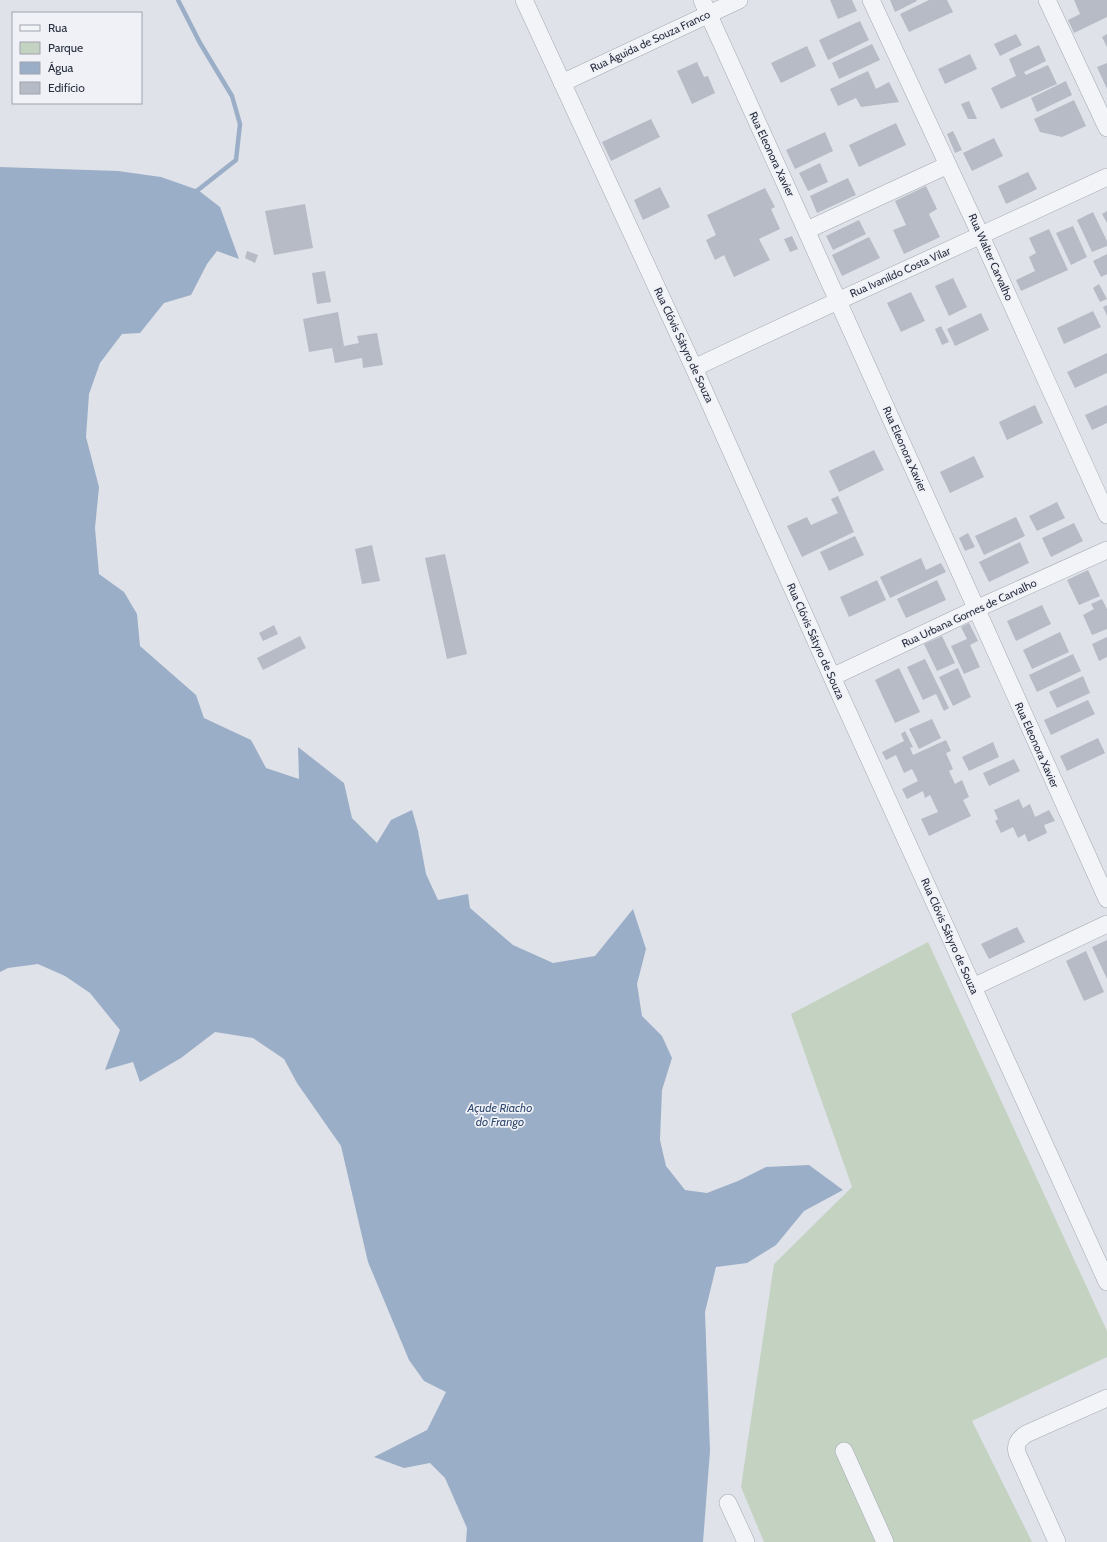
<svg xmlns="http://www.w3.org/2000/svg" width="1107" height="1542" viewBox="0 0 1107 1542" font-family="Cabin,sans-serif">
<rect width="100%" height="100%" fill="#dfe2e8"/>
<!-- green -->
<path fill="#c4d2c1" d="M 928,942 L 1107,1331 L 1107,1357 L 972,1421 L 1032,1542 L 764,1542 L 741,1487 L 774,1264 L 852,1187 L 791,1014 Z"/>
<!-- water -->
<path fill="#9baec8" d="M 0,167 L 118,171 L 161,177 L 198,190 L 220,207 L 239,259 L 217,251 L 207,264 L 191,295 L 164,303 L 140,333 L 122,334 L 100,363 L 89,394 L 86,437 L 99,487 L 95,528 L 99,574 L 124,592 L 137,614 L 140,646 L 196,695 L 204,718 L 251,740 L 266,768 L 299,779 L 298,747 L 344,783 L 352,818 L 377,843 L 391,820 L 412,810 L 418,831 L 426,874 L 438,900 L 468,894 L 470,908 L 513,945 L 553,963 L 595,956 L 633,909 L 646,949 L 637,984 L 642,1016 L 662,1036 L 672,1058 L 662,1090 L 660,1140 L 666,1166 L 685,1190 L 707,1193 L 738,1181 L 766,1167 L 809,1165 L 843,1190 L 804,1211 L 776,1245 L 747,1263 L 716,1267 L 705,1312 L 710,1451 L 703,1542 L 466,1542 L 467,1528 L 445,1478 L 430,1463 L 404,1468 L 374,1457 L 427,1430 L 446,1392 L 424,1381 L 409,1360 L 368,1262 L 341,1146 L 297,1083 L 284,1059 L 253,1038 L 215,1032 L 181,1058 L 140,1082 L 133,1062 L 105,1070 L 120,1030 L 90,993 L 65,976 L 38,964 L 8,968 L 0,972 Z"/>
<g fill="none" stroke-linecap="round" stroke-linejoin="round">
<!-- stream -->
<path stroke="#9baec8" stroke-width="4.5" d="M 178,0 L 200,43 L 232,96 L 240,124 L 236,160 L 198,190 L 193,192"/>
</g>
<!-- building -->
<path fill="#b7bbc5" d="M 830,0 L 852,0 L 857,11 L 838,19 Z
M 890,0 L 916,0 L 917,1 L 895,12 Z
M 929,0 L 947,0 L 953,12 L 909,32 L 900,14 Z
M 1074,0 L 1107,0 L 1107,17 L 1074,33 L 1068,20 L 1080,14 Z
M 860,21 L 869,40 L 828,60 L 819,40 Z
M 1016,34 L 1022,45 L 1000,56 L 994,44 Z
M 1107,34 L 1107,47 L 1102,37 Z
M 872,44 L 880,60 L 839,79 L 832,63 Z
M 1039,45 L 1046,61 L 1024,72 L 1026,75 L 1048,65 L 1057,84 L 1001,109 L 991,88 L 1016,76 L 1009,59 Z
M 807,46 L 816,66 L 781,83 L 771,63 Z
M 970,54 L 977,69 L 945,84 L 938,69 Z
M 697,62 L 704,77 L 708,76 L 715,93 L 692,104 L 677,71 Z
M 1107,63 L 1107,89 L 1097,67 Z
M 868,71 L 876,89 L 889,82 L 899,102 L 861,107 L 856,98 L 838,106 L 830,89 Z
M 1066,81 L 1072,95 L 1037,112 L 1031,98 Z
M 1074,100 L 1086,126 L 1062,137 L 1040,132 L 1034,119 Z
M 969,101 L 977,119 L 968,119 L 961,104 Z
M 651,119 L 660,137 L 611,161 L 602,142 Z
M 896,123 L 906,145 L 859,167 L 849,145 Z
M 953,131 L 962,150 L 955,153 L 947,134 Z
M 825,132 L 833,151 L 795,169 L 786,150 Z
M 994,138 L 1003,156 L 972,171 L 963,153 Z
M 820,163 L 828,182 L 808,191 L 799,173 Z
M 1028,172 L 1037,189 L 1006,204 L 998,186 Z
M 848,178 L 856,195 L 817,213 L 810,196 Z
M 926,186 L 937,209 L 929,214 L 940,237 L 904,254 L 893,230 L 906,225 L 895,201 Z
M 660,187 L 670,207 L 643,220 L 634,200 Z
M 765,188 L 775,207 L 771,209 L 780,229 L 759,239 L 770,260 L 734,277 L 724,255 L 715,260 L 706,240 L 716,235 L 707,215 Z
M 305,204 L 313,248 L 274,255 L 265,211 Z
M 1107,211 L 1107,223 L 1102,214 Z
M 1093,212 L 1107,241 L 1107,246 L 1092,252 L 1077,220 Z
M 859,220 L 866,234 L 833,250 L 826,236 Z
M 1073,226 L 1087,257 L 1071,265 L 1056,233 Z
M 1049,229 L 1068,270 L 1021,291 L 1016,280 L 1035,271 L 1029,257 L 1036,253 L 1029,238 Z
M 792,236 L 798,249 L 790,252 L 784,239 Z
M 869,237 L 880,258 L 842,276 L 832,255 Z
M 247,251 L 258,255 L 255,263 L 245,258 Z
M 1107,254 L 1107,274 L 1101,277 L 1093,261 Z
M 325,271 L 331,302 L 317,304 L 312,273 Z
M 953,278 L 967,307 L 949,316 L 935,286 Z
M 1099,284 L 1107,299 L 1100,302 L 1093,288 Z
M 911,292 L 925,321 L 901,332 L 887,303 Z
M 1107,305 L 1107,316 L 1103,307 Z
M 1093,311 L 1101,327 L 1064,344 L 1057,328 Z
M 338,312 L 344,346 L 359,343 L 357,336 L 377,333 L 383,365 L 363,368 L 362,358 L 335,363 L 332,348 L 309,352 L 303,319 Z
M 981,313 L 989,330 L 955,346 L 947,329 Z
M 941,326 L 949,342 L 942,345 L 935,329 Z
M 1107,353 L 1107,373 L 1075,388 L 1067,372 Z
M 1035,405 L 1043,423 L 1007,440 L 999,422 Z
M 1107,405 L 1107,423 L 1092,430 L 1085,415 Z
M 874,450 L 884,470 L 839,492 L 829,471 Z
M 974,456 L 984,477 L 950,493 L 940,472 Z
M 838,496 L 854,532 L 802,557 L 787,526 L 807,517 L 811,525 L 838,513 L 831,499 Z
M 1057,502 L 1065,518 L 1037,531 L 1029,516 Z
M 1016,517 L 1025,536 L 984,555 L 975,536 Z
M 1074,523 L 1083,541 L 1051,557 L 1042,538 Z
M 968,533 L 975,547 L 965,551 L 959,538 Z
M 855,536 L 864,555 L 829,571 L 820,552 Z
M 1020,542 L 1029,563 L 989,582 L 979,562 Z
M 372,545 L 380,581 L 362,584 L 355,549 Z
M 445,554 L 467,654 L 447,659 L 425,558 Z
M 921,558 L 926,570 L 941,563 L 946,572 L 890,598 L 880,577 Z
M 1088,570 L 1100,596 L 1079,605 L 1067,580 Z
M 877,580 L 886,600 L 849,617 L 840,597 Z
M 937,580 L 946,600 L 906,618 L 897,599 Z
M 1102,599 L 1107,609 L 1107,629 L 1092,635 L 1083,615 L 1094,609 L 1091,604 Z
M 1042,605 L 1051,624 L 1016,641 L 1007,621 Z
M 969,623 L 978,641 L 970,645 L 980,667 L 964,674 L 951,646 L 967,639 L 961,627 Z
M 274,625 L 278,634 L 263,641 L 259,633 Z
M 1060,632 L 1069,652 L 1032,669 L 1023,650 Z
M 300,636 L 306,648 L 263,670 L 257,658 Z
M 942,636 L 955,663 L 937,671 L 924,644 Z
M 1107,637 L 1107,657 L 1099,661 L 1092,644 Z
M 1073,654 L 1081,671 L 1037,692 L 1029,675 Z
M 925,659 L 949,708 L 944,711 L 936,694 L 923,700 L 907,667 Z
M 899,668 L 920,712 L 895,723 L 875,680 Z
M 958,668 L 971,697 L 953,706 L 939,677 Z
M 1083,676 L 1090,693 L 1057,708 L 1049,692 Z
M 1088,700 L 1095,714 L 1051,735 L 1044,720 Z
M 932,719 L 941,738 L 919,749 L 909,729 Z
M 905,731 L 913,747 L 910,748 L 913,755 L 946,740 L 951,751 L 946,753 L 953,769 L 949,771 L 955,784 L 962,780 L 969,797 L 963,800 L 971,816 L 929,836 L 921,819 L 938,812 L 930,795 L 925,798 L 923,791 L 907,799 L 902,789 L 918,781 L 912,769 L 904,773 L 896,755 L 886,760 L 882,752 L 904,741 L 901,734 Z
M 1098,738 L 1105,753 L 1067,771 L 1060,756 Z
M 993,742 L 999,757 L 969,771 L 962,757 Z
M 1014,759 L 1020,771 L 989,786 L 983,773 Z
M 1019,799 L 1023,808 L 1030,804 L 1035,817 L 1049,810 L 1055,821 L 1044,825 L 1047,833 L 1028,842 L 1025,834 L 1018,838 L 1013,827 L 1001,833 L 995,821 L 998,819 L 994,810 Z
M 1017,927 L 1025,942 L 989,959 L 981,944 Z
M 1107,940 L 1107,979 L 1092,947 Z
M 1086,951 L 1104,992 L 1084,1001 L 1066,961 Z"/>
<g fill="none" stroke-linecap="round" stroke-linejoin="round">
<!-- minor casing -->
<g stroke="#a4a9b2" stroke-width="18">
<path id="minor" d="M 524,0 L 694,368 L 832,677 L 1107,1282
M 702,0 C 838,299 971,599 1107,899
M 871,0 L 981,236 L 1107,515
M 1047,0 L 1107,128
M 562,83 L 739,0
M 807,230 L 948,165
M 694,368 C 831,303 970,241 1107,177
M 832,677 L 976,609 L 1107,550
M 973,987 L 1107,924
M 844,1451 L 885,1542
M 728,1503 L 746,1542
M 1057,1542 L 1017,1453 C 1015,1444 1018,1440 1026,1434 L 1107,1398"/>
</g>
<!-- minor -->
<use href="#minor" stroke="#f2f4f7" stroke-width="17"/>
</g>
<g text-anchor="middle" stroke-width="3.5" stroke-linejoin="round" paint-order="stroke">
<!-- street labels -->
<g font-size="11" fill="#282f40" stroke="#eff1f6">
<text transform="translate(650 41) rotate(-25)" y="4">Rua Águida de Souza Franco</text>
<text transform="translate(772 154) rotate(65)" y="4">Rua Eleonora Xavier</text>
<text transform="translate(991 257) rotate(66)" y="4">Rua Walter Carvalho</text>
<text transform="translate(900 272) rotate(-24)" y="4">Rua Ivanildo Costa Vilar</text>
<text transform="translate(684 345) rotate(65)" y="4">Rua Clóvis Sátyro de Souza</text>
<text transform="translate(905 449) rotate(66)" y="4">Rua Eleonora Xavier</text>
<text transform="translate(969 613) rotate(-25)" y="4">Rua Urbana Gomes de Carvalho</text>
<text transform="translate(816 641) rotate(66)" y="4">Rua Clóvis Sátyro de Souza</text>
<text transform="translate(1037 745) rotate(66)" y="4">Rua Eleonora Xavier</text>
<text transform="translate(950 936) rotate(66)" y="4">Rua Clóvis Sátyro de Souza</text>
</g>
<!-- water labels -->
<g font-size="12" font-style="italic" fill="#334c73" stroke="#eff1f6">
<text x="500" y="1112">Açude Riacho<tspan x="500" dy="14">do Frango</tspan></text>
</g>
</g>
<!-- legend -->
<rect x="12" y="12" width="130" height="92" fill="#eff1f6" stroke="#9fa3ad"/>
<rect x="20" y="25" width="20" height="6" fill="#f2f4f7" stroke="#9fa3ad"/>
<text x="48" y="32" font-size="12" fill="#282f40">Rua</text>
<rect x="20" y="42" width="20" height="12" fill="#c4d2c1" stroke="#9fa3ad"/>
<text x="48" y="52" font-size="12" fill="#282f40">Parque</text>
<rect x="20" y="62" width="20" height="12" fill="#9baec8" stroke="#9fa3ad"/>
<text x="48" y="72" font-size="12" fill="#282f40">Água</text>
<rect x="20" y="82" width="20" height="12" fill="#b7bbc5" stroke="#9fa3ad"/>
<text x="48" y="92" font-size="12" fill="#282f40">Edifício</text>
</svg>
